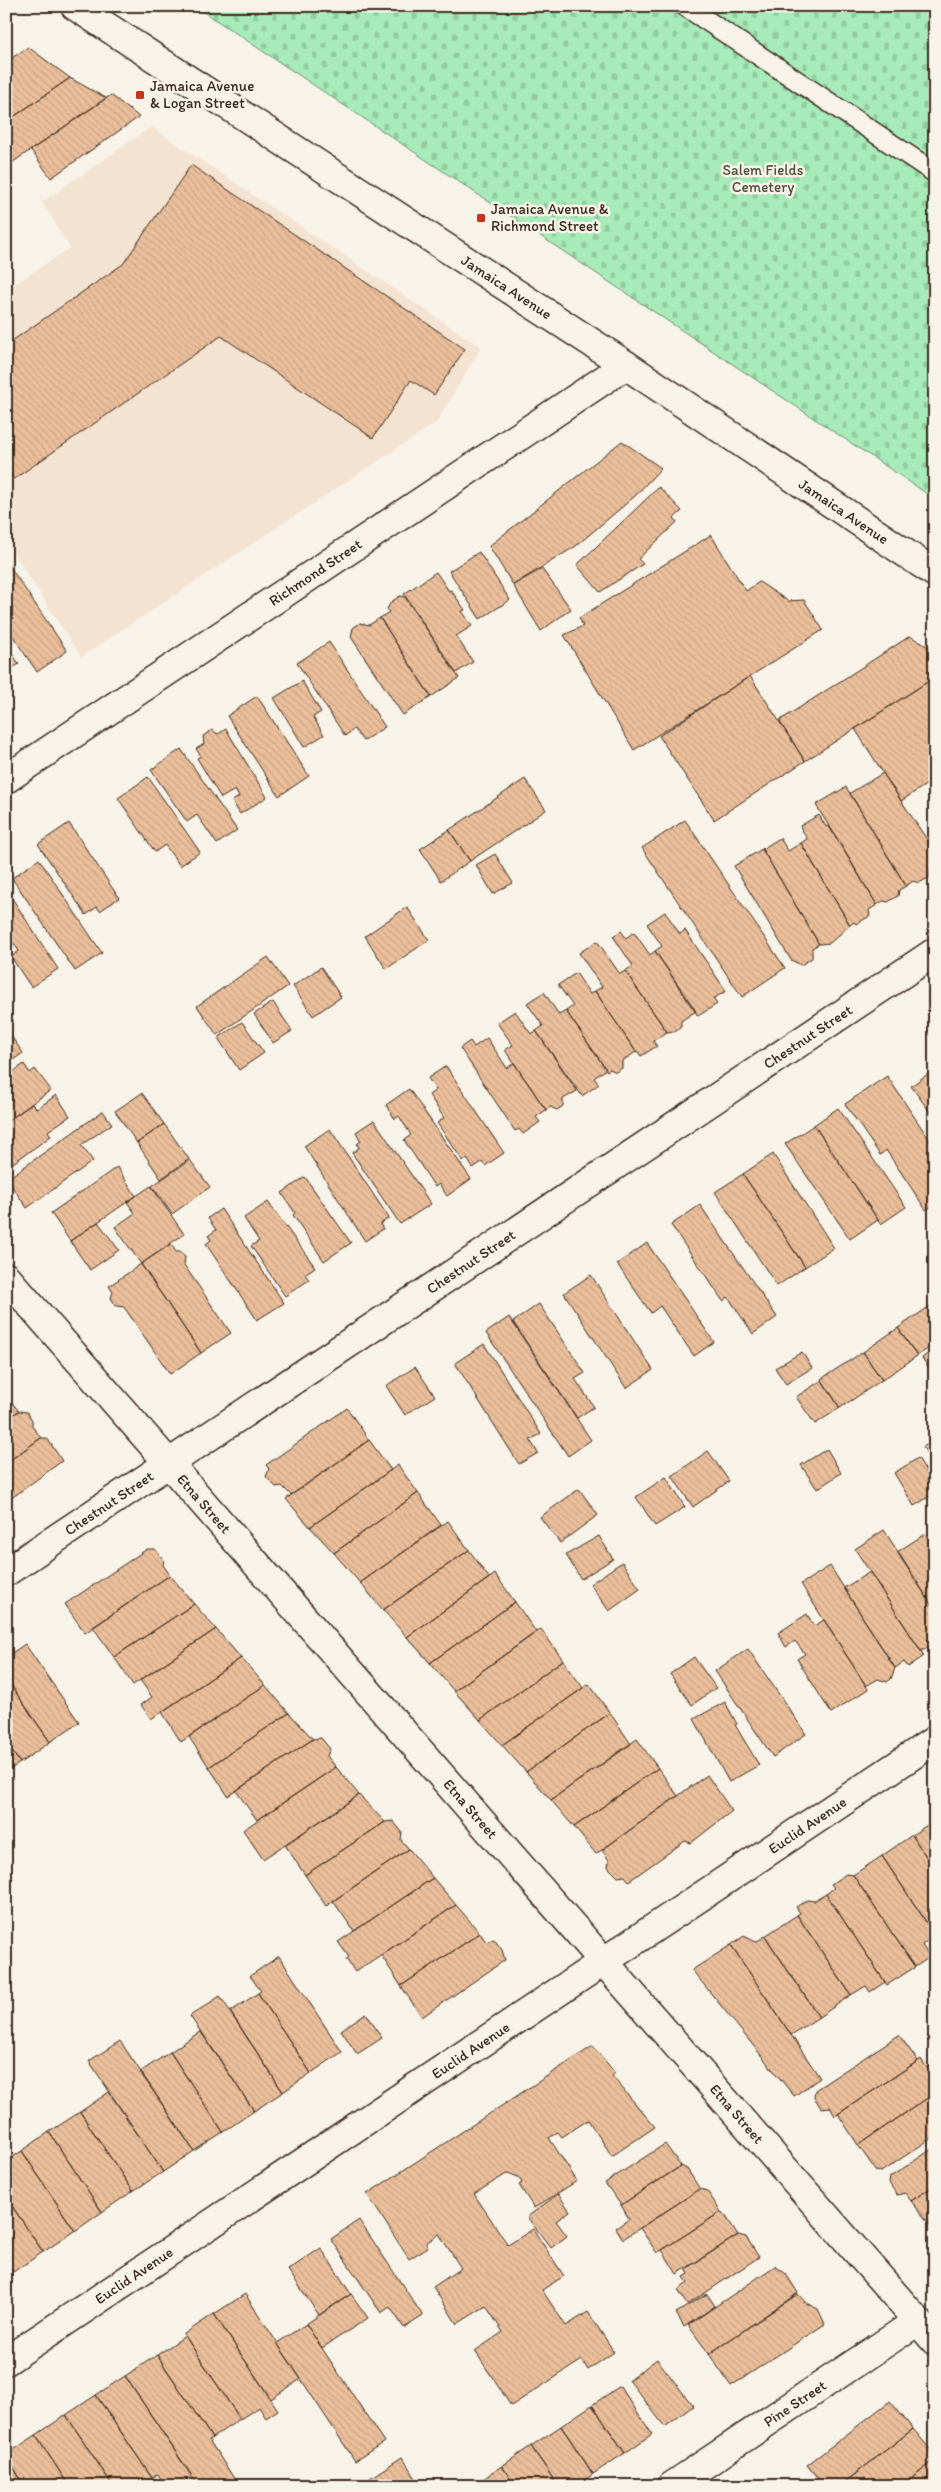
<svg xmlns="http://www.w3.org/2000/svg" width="941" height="2492" viewBox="0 0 941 2492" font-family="Itim,sans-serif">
<defs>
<pattern id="cemetery-stones" width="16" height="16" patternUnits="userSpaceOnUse" patternTransform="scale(1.25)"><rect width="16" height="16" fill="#a7ecb8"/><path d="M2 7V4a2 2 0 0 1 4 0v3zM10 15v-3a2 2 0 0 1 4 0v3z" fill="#91cb9e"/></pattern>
<pattern id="building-back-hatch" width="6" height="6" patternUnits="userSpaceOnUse" patternTransform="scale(1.25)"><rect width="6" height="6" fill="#ecbf9b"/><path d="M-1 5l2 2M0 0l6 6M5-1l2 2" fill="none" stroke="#cba485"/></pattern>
</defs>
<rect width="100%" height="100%" fill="#f7f3e8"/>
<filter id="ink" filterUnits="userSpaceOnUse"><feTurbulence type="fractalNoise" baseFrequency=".02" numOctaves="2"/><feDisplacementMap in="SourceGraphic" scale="10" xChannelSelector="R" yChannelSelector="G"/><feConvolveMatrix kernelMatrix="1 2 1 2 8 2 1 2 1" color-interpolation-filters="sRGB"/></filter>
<g filter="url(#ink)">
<!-- built -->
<path fill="#f4e3d1" d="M 151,127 L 481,347 L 437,422 L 81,657 L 6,541 L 6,290 L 70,248 L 42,202 Z"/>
<!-- cemetery -->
<path fill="url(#cemetery-stones)" stroke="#718b6b" d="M 195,6 L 935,6 L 935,499 Z"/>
<!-- building -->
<path fill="url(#building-back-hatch)" stroke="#3b2a1e" d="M 28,47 L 70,78 L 6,122 L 6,62 Z
M 70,78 L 106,98 L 6,167 L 6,122 Z
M 111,95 L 139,117 L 51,178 L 31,150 Z
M 191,165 L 465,349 L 434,395 L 411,380 L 373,438 L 221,336 L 14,479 L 6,467 L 6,345 L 123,264 Z
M 622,441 L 661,468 L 635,496 L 576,546 L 513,585 L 489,546 Z
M 659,487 L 682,511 L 674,518 L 677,522 L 638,559 L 643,564 L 600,592 L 577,565 Z
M 711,535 L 746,591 L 759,582 L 788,601 L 804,600 L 823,630 L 634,750 L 564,635 L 583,626 L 579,618 Z
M 479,552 L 510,600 L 480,619 L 449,571 Z
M 6,561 L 67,651 L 37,672 L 6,626 Z
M 542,569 L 571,609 L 541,631 L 513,585 Z
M 436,572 L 449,591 L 451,590 L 465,610 L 462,611 L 472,626 L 456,636 L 473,662 L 456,673 L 404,594 Z
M 400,596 L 405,597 L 459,678 L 431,697 L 380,618 L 389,612 L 387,609 L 391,602 Z
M 380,618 L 431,697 L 403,715 L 351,637 L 353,628 L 360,623 L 369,625 Z
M 910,636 L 935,651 L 935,677 L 805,761 L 779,721 Z
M 329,642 L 385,727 L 363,741 L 354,729 L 345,736 L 297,663 Z
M 6,645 L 19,664 L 6,672 Z
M 750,676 L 805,761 L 714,820 L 659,736 Z
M 935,677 L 935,723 L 929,726 L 935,734 L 935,779 L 901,801 L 855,729 Z
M 302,681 L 321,712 L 313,717 L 324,735 L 304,747 L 274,698 Z
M 257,696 L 309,776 L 279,796 L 227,716 Z
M 226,729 L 267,797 L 240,814 L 232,801 L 239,797 L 235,790 L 221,798 L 197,758 L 201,756 L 196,749 L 204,744 L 203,736 L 212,730 L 218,734 Z
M 181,749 L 237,830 L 217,844 L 197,815 L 187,822 L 151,770 Z
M 883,773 L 935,852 L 935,869 L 930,871 L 930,877 L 919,883 L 913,881 L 906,886 L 850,793 Z
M 148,777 L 200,852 L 180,866 L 165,845 L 155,852 L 118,798 Z
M 525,779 L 546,810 L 470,861 L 449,830 Z
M 846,787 L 906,886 L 899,890 L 898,896 L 888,902 L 883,901 L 877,905 L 816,805 Z
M 819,815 L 826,827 L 829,825 L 877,905 L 869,910 L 870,916 L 856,924 L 854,922 L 850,925 L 801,843 L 807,839 L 800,826 Z
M 685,820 L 785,968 L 742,997 L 642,848 Z
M 69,823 L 119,898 L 100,911 L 97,907 L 86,915 L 38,844 Z
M 449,830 L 470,861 L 441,881 L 420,849 Z
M 780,838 L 788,851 L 801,843 L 850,925 L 830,943 L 819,944 L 762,849 Z
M 762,849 L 819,944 L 812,948 L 812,958 L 801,965 L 791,960 L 734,866 Z
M 495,854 L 513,883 L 493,894 L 476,865 Z
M 39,859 L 102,953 L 75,971 L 12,878 Z
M 6,889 L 58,969 L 31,987 L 11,957 L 19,951 L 11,939 L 6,942 Z
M 407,907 L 429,940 L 386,969 L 365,936 Z
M 665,912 L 680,934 L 685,930 L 726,991 L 713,999 L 717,1004 L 698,1016 L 655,951 L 662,946 L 647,924 Z
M 621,931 L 626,938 L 634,932 L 650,955 L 655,951 L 696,1011 L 681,1021 L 681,1026 L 675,1031 L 667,1032 L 625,971 L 633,966 L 613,936 Z
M 597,941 L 620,974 L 625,971 L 667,1032 L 653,1041 L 657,1046 L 641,1056 L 637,1051 L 636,1052 L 595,991 L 602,987 L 579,953 Z
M 268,957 L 288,986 L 217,1035 L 197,1006 Z
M 321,967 L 341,997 L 313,1016 L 293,986 Z
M 576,973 L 590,994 L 595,991 L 636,1052 L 622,1061 L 622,1068 L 616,1072 L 610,1069 L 607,1071 L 566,1011 L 573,1006 L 558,985 Z
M 544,992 L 559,1015 L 566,1011 L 606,1069 L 594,1078 L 599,1084 L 582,1096 L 536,1031 L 543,1026 L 527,1003 Z
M 273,1002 L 292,1031 L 273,1043 L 254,1014 Z
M 515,1011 L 531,1034 L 536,1031 L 577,1091 L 563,1099 L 563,1106 L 557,1110 L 550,1107 L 546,1110 L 505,1050 L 513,1045 L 497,1023 Z
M 242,1022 L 264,1053 L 239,1070 L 218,1038 Z
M 6,1029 L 23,1053 L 6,1065 Z
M 487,1038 L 507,1068 L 514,1063 L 546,1110 L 536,1117 L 540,1122 L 523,1134 L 519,1129 L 515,1131 L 460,1048 L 470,1041 L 474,1047 Z
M 24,1064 L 30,1073 L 35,1069 L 51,1090 L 6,1122 L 6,1077 Z
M 446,1066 L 504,1153 L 485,1166 L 482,1162 L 473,1168 L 467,1159 L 463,1161 L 437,1123 L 444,1118 L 429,1095 L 436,1090 L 428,1078 Z
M 935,1069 L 935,1119 L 911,1086 Z
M 887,1076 L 935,1148 L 935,1204 L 926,1210 L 886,1150 L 880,1155 L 845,1104 Z
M 409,1089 L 471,1179 L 447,1196 L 439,1184 L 435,1187 L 404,1140 L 411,1135 L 399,1116 L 395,1119 L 386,1105 Z
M 142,1093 L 164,1124 L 137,1143 L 115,1111 Z
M 56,1095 L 70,1116 L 48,1131 L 51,1136 L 6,1168 L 6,1122 L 32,1104 L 37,1109 Z
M 838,1108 L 906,1207 L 881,1224 L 814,1125 Z
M 103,1111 L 112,1124 L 81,1145 L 93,1161 L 27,1208 L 7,1179 Z
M 374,1120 L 431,1204 L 400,1224 L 352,1153 L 359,1148 L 357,1144 L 361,1141 L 356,1132 Z
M 164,1124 L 189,1159 L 161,1179 L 137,1143 Z
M 814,1125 L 878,1220 L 850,1239 L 785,1144 Z
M 330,1129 L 389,1218 L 380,1224 L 383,1229 L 365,1241 L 304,1146 Z
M 773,1154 L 834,1248 L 805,1267 L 743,1174 Z
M 190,1160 L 210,1187 L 172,1214 L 152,1186 Z
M 117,1167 L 136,1196 L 70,1241 L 51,1213 Z
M 743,1174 L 805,1267 L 777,1286 L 715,1192 Z
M 305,1177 L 351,1243 L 324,1261 L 293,1215 L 295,1213 L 282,1193 Z
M 151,1186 L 184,1234 L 141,1264 L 115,1227 L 135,1213 L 127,1202 Z
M 268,1202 L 315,1267 L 305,1274 L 309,1280 L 285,1296 L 251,1246 L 259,1241 L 244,1218 Z
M 700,1205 L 777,1317 L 753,1334 L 728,1297 L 723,1301 L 671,1225 Z
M 221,1209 L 284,1303 L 257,1320 L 206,1244 L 211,1240 L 208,1236 L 216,1230 L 208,1218 Z
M 98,1222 L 119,1250 L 90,1270 L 70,1241 Z
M 647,1243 L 714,1342 L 694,1356 L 660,1306 L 651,1313 L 617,1264 Z
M 171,1244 L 176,1252 L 181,1252 L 185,1257 L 184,1265 L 231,1333 L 201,1353 L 141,1264 Z
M 141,1264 L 201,1353 L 170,1374 L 124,1307 L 116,1306 L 111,1298 L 113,1292 L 109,1286 Z
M 591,1275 L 653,1370 L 626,1388 L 564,1293 Z
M 539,1304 L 585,1373 L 575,1379 L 594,1407 L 577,1418 L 513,1322 Z
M 933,1304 L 935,1344 L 917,1356 L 898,1328 Z
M 509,1317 L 591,1440 L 568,1456 L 486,1333 Z
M 898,1328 L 917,1356 L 882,1380 L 863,1352 Z
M 484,1344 L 541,1434 L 530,1440 L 538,1453 L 519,1464 L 455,1363 Z
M 935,1349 L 935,1377 L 922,1358 Z
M 802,1352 L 812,1368 L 786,1384 L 775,1368 Z
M 863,1352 L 882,1380 L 840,1408 L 821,1379 Z
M 415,1367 L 435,1396 L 405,1415 L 386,1386 Z
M 822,1380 L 840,1408 L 815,1424 L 796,1397 Z
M 6,1389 L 9,1393 L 8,1398 L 19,1411 L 6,1419 Z
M 347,1408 L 369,1440 L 291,1495 L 282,1486 L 276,1487 L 266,1477 L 269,1469 L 266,1465 Z
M 19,1411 L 27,1412 L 32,1420 L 32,1426 L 41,1438 L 6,1463 L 6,1419 Z
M 41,1438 L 47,1438 L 62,1461 L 6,1502 L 6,1463 Z
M 369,1440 L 391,1470 L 310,1527 L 286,1499 Z
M 935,1440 L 935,1467 L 923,1447 Z
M 827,1449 L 841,1473 L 817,1489 L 801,1465 Z
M 708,1451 L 729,1481 L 693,1507 L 672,1476 Z
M 918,1458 L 935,1485 L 935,1493 L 914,1506 L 894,1473 Z
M 398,1465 L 418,1493 L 334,1553 L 310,1527 Z
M 666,1477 L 685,1507 L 655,1526 L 636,1497 Z
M 579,1489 L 598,1515 L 560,1543 L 540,1517 Z
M 418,1493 L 441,1525 L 360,1583 L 334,1553 Z
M 448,1521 L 469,1550 L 383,1610 L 360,1583 Z
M 884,1530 L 935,1610 L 935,1644 L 921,1651 L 855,1549 Z
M 925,1534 L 935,1549 L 935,1610 L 897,1552 Z
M 599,1536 L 613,1559 L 581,1579 L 566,1555 Z
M 147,1549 L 155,1549 L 164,1560 L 163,1565 L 170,1575 L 85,1633 L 65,1604 Z
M 469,1550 L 489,1578 L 407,1637 L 383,1610 Z
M 622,1562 L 640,1589 L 609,1611 L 590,1584 Z
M 830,1566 L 895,1668 L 891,1679 L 887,1682 L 878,1679 L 866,1686 L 801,1584 Z
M 870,1572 L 924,1656 L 908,1667 L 904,1662 L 895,1668 L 844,1588 Z
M 495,1574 L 515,1602 L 430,1663 L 407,1637 Z
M 170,1575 L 194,1604 L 114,1657 L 93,1627 Z
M 515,1602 L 536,1632 L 454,1691 L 430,1663 Z
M 194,1604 L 216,1629 L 133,1685 L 114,1657 Z
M 807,1614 L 814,1626 L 824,1620 L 868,1689 L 831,1713 L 797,1659 L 805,1654 L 795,1641 L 786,1647 L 778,1633 Z
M 216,1629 L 241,1658 L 151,1719 L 141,1705 L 152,1697 L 140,1680 Z
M 541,1629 L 563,1660 L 480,1720 L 454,1691 Z
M 25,1644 L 79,1722 L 50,1742 L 6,1678 L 6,1657 Z
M 748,1649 L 806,1734 L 773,1757 L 715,1671 Z
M 694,1657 L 716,1688 L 692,1705 L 670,1674 Z
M 241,1658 L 265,1685 L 181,1742 L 162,1712 Z
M 563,1660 L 583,1688 L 502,1745 L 480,1720 Z
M 6,1678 L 50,1742 L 20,1763 L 6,1743 Z
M 589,1684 L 610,1713 L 526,1772 L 502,1745 Z
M 265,1685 L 289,1713 L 209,1767 L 189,1737 Z
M 725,1702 L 737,1724 L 735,1725 L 759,1765 L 729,1782 L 694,1719 Z
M 289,1713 L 313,1739 L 228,1796 L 209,1767 Z
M 610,1713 L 631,1744 L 551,1800 L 526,1772 Z
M 321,1738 L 330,1749 L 327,1756 L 336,1767 L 257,1820 L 236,1791 L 313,1739 Z
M 637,1739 L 658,1768 L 574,1827 L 551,1800 Z
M 6,1743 L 20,1763 L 6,1772 Z
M 336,1767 L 359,1795 L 263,1859 L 243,1830 Z
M 658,1768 L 678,1796 L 596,1854 L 574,1827 Z
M 707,1775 L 732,1811 L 691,1843 L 685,1841 L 629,1881 L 625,1876 L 618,1877 L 608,1867 L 609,1860 L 602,1850 Z
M 359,1795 L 385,1822 L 305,1875 L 285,1845 Z
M 935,1820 L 935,1870 L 912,1835 Z
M 393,1821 L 402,1832 L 401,1840 L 409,1849 L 326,1906 L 305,1875 L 385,1822 Z
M 912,1835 L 935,1870 L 935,1935 L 882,1856 Z
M 409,1849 L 433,1878 L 354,1931 L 333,1901 Z
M 882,1856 L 935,1935 L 922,1945 L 930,1957 L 915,1967 L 853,1875 Z
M 846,1874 L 853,1875 L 915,1967 L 887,1985 L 826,1894 L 834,1888 L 831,1884 Z
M 433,1878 L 456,1905 L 355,1972 L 346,1959 L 349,1957 L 338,1942 Z
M 826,1894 L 885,1982 L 870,1992 L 866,1986 L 851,1995 L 797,1915 L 800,1913 L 796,1907 L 807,1900 L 814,1901 Z
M 456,1905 L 480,1933 L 401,1986 L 381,1955 Z
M 797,1915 L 851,1995 L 819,2017 L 765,1936 Z
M 480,1933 L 486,1942 L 494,1939 L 502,1950 L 505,1960 L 422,2017 L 401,1986 Z
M 744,1936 L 756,1942 L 765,1936 L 819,2017 L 791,2035 L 731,1945 Z
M 731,1945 L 820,2078 L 794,2096 L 692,1970 Z
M 279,1956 L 342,2052 L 311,2073 L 258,1993 L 261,1991 L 250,1976 Z
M 258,1993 L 311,2073 L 283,2092 L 230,2012 Z
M 220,1996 L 283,2092 L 254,2111 L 190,2016 Z
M 366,2013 L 382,2038 L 357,2054 L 341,2030 Z
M 201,2031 L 254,2111 L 223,2132 L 170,2052 Z
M 899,2035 L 918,2061 L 835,2116 L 830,2107 L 821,2108 L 814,2097 L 815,2090 Z
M 120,2041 L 194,2151 L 163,2172 L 89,2061 Z
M 593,2046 L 615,2073 L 612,2076 L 655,2127 L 612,2156 L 588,2120 L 562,2137 L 558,2132 L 549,2138 L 577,2181 L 534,2208 L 519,2185 L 522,2183 L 518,2177 L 508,2173 L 474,2194 L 508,2245 L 533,2229 L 564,2276 L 542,2290 L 566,2326 L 588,2312 L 614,2352 L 588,2370 L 582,2360 L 511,2406 L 475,2351 L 503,2332 L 486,2306 L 457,2324 L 433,2287 L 461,2268 L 439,2234 L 426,2243 L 428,2247 L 409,2259 L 367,2194 Z
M 170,2052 L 223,2132 L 194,2151 L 140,2072 Z
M 921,2059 L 935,2080 L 935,2093 L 858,2145 L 838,2114 Z
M 109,2092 L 163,2172 L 133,2191 L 80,2112 Z
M 935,2093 L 935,2136 L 881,2172 L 876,2171 L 858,2145 Z
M 80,2112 L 133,2191 L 102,2212 L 49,2132 Z
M 49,2132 L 102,2212 L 75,2231 L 22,2151 Z
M 665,2144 L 681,2166 L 621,2205 L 605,2183 Z
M 935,2147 L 935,2185 L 911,2201 L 905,2193 L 897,2195 L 889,2183 L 890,2177 Z
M 22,2151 L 75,2231 L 43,2252 L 6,2197 L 6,2161 Z
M 681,2166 L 687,2169 L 700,2189 L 623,2239 L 616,2228 L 629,2219 L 621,2205 Z
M 935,2185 L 935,2225 L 932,2227 L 911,2201 Z
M 700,2189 L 707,2191 L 721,2212 L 657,2253 L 640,2228 Z
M 558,2194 L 570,2211 L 556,2221 L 567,2236 L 551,2248 L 527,2217 Z
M 6,2197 L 43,2252 L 13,2272 L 6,2261 Z
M 721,2212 L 725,2215 L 738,2235 L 677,2274 L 662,2250 Z
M 359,2220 L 423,2316 L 404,2328 L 390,2307 L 381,2313 L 331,2239 Z
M 738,2235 L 746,2237 L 759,2257 L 687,2305 L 678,2290 L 688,2283 L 684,2277 L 689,2274 L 686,2269 Z
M 321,2248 L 351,2294 L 319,2315 L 288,2270 Z
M 775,2266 L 786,2274 L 798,2293 L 709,2354 L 688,2325 Z
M 245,2294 L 301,2379 L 271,2399 L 214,2314 Z
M 351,2294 L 368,2318 L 322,2348 L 306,2324 Z
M 707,2294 L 715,2306 L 684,2327 L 676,2313 Z
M 798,2294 L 806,2303 L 818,2309 L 825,2324 L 731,2386 L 709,2354 Z
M 214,2314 L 278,2410 L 266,2418 L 259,2407 L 240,2419 L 185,2336 L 184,2334 Z
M 306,2324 L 384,2442 L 355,2461 L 277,2343 Z
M 185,2336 L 240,2419 L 212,2438 L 157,2355 Z
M 157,2355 L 212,2438 L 209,2440 L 239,2486 L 198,2486 L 125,2376 Z
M 657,2359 L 693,2406 L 665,2427 L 629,2380 Z
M 125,2376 L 192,2476 L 178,2486 L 165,2486 L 158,2474 L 152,2478 L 96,2395 Z
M 620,2386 L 652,2434 L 625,2453 L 592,2405 Z
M 96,2395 L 152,2478 L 148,2481 L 151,2486 L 113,2486 L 66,2415 Z
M 890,2401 L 913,2429 L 840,2486 L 824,2486 L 807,2465 Z
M 592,2405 L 625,2453 L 593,2474 L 561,2426 Z
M 66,2415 L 113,2486 L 69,2486 L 36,2435 Z
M 561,2426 L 593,2474 L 577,2486 L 558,2486 L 531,2446 Z
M 913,2429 L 935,2455 L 935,2460 L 902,2486 L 840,2486 Z
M 36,2435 L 69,2486 L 25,2486 L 6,2455 Z
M 531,2446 L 558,2486 L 515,2486 L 502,2466 Z
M 6,2457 L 25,2486 L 6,2486 Z
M 402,2457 L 419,2483 L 415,2486 L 375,2486 L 370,2478 Z
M 935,2460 L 935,2486 L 902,2486 Z
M 502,2466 L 515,2486 L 473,2486 Z"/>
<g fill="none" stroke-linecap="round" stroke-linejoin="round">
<!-- lane casing -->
<g stroke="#3b2a1e" stroke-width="22">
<path id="lane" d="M 685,6 L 935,173"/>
</g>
<!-- street casing -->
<g stroke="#3b2a1e" stroke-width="31">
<g id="street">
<path id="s1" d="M 6,779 L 626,365"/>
<path id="s2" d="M 6,1572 L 935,952"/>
<path id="s3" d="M 6,2361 L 935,1740"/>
<path id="s4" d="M 672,2486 L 918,2321"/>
</g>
</g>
<!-- secondary casing -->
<g stroke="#3b2a1e" stroke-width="31">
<g id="secondary">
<path id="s5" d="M 75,6 L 626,365 L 935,573"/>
<path id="s6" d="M 6,1277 L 935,2341"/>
</g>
</g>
<!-- lane -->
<use href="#lane" stroke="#f7f3e8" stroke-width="19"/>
<!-- street -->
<use href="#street" stroke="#f7f3e8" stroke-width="28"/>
<!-- secondary -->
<use href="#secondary" stroke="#f7f3e8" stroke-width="28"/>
</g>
</g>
<!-- markers -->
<g fill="#c8321e" stroke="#f7f3e8" stroke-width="2">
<rect x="135" y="90" width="10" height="10" rx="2.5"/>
<rect x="476" y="213" width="10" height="10" rx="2.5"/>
</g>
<g text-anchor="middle" stroke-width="5" stroke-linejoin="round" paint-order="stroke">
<!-- poi labels -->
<g font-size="15" fill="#3b2a1e" stroke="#f7f3e8" text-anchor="start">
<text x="150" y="91">Jamaica Avenue<tspan x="150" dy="17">&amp; Logan Street</tspan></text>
<text x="491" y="214">Jamaica Avenue &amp;<tspan x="491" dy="17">Richmond Street</tspan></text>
</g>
<!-- park labels -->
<g font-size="15" fill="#51513d" stroke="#f7f3e8">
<text x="763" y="175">Salem Fields<tspan x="763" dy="17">Cemetery</tspan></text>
</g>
<!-- street labels -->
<g font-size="15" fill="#3b2a1e" stroke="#f7f3e8">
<text dy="5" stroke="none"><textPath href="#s5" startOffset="515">Jamaica Avenue</textPath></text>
<text dy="5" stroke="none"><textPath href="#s5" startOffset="920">Jamaica Avenue</textPath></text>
<text dy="5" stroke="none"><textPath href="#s1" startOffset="372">Richmond Street</textPath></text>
<text dy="5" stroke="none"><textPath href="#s2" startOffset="964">Chestnut Street</textPath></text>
<text dy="5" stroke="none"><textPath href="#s2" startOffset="559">Chestnut Street</textPath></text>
<text dy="5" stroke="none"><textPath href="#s2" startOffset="124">Chestnut Street</textPath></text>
<text dy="5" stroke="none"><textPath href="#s6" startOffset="301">Etna Street</textPath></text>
<text dy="5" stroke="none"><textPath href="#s6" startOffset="706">Etna Street</textPath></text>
<text dy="5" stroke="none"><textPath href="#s3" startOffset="964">Euclid Avenue</textPath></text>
<text dy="5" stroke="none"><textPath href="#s3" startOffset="559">Euclid Avenue</textPath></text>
<text dy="5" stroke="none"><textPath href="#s6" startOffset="1111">Etna Street</textPath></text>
<text dy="5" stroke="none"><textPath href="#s3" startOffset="154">Euclid Avenue</textPath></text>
<text dy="5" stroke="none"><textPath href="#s4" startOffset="148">Pine Street</textPath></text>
</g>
</g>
<!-- margin -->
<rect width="941" height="2492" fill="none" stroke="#f7f3e8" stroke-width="25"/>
<rect x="12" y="12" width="916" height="2467" fill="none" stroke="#3b2a1e" stroke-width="2" filter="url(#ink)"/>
</svg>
